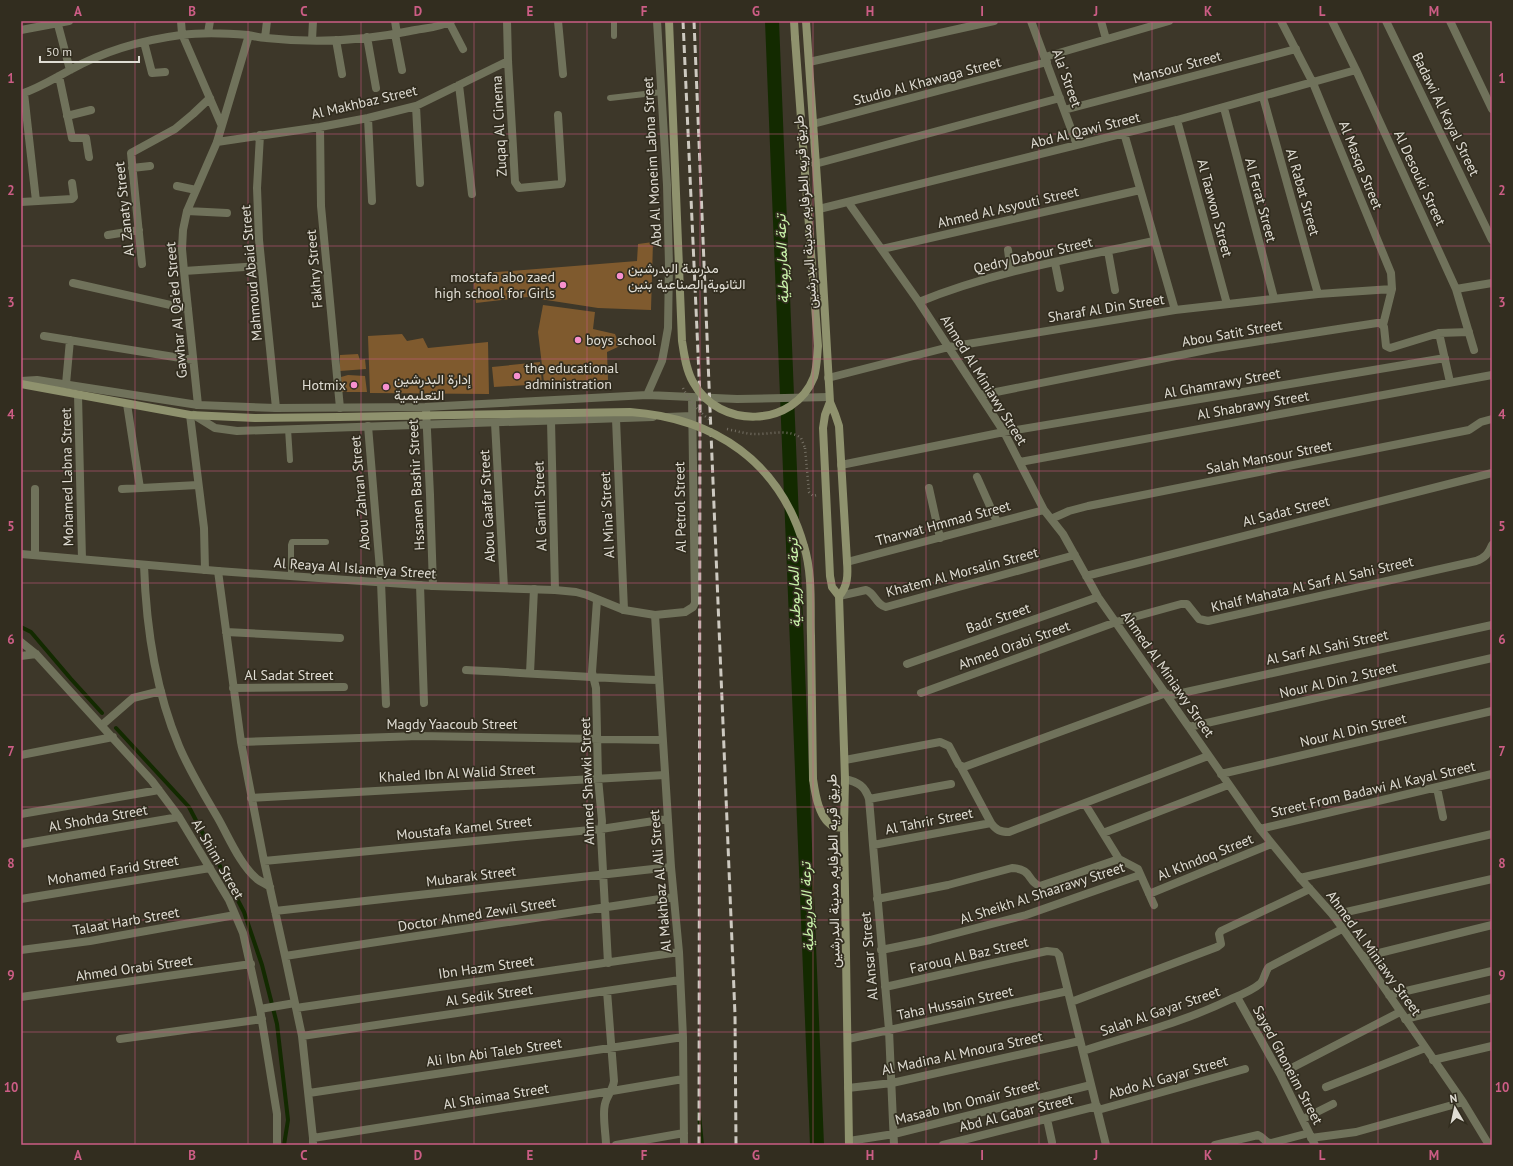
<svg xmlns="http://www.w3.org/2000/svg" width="1513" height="1166" viewBox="0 0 1513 1166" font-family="'PT Sans',Vazirmatn,sans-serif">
<rect width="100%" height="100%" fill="#3d3729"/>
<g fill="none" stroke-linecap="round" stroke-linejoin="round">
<!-- stream -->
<path stroke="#132a00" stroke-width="4" d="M 21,627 L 31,632 L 71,679 L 102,713
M 116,728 L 189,807 L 244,912 L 262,965 L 277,1024 L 288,1120 L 284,1145
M 699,1114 L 702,1145"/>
<!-- canal -->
<path stroke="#132a00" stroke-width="14" d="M 772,21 L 817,1145"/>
</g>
<!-- building -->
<path fill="#7f5a2e" d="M 653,242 L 651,310 L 598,308 L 527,297 L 476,303 L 473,274 L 637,261 L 638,244 Z
M 543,305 L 595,312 L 593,329 L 615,334 L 620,346 L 607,352 L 608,380 L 544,382 L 538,332 Z
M 402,334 L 407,341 L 423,338 L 428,348 L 488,342 L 489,394 L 370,393 L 368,336 Z
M 358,354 L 360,360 L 365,359 L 366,369 L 340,371 L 340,355 Z
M 540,362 L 542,384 L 494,387 L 492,367 Z
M 348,375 L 365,376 L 367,392 L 342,392 L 341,377 Z"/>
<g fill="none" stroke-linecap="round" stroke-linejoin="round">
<!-- path -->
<path stroke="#746f63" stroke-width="2.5" stroke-dasharray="1 3" stroke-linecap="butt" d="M 805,448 L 809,492 L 813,496 L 817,495"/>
<!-- service -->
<path stroke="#70725b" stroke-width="6" d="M 614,21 L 614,36
M 610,98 L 662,92
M 288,429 L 290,460
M 291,576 L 291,545 L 292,542 L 326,542"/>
<!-- minor -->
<path stroke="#70725b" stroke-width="8" d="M 57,21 L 70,70
M 181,21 L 182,34 L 221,124
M 395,21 L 397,34
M 507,21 L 508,61 L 515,182 L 519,188 L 561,184 L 562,180 L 558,115
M 558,21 L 563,74
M 1031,21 L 1077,145
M 1101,21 L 1106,39
M 1281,21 L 1313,83 L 1391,273 L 1392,289 L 1383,325
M 1332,21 L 1356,70 L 1456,289 L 1474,350
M 1386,21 L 1492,240
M 1450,21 L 1492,109
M 449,22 L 463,49
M 21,30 L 69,21
M 208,33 L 210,21
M 395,34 L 402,70
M 367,37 L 376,88
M 265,38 L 267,21
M 312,40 L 313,21
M 336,40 L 342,74
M 144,42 L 152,73 L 165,72
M 1045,57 L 1169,21
M 809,62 L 994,21
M 59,76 L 72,138 L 86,138 L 89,157
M 459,85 L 472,194
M 24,93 L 36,201
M 21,94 C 39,88 53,79 70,70 C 104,51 143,40 181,35 C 203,32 226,33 248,35 C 254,36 260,38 266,38 C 313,43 363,41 410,31 C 423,28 440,28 451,21
M 1263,97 L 1318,294
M 416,106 L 420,183
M 1224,108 L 1274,298
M 1064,110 L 1296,49
M 67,116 L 91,110
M 368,118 L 372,201
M 1177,120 L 1227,304
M 813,124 L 1047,62
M 320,127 L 321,206 L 340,408
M 1124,133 L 1175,310
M 260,135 L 257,188 L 259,240 L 276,408
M 217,142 L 320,127 L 368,118 L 416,106 L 508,61
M 815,164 L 1060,98
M 132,168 L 150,166
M 177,186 L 196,190
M 21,202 L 72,199 L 74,197 L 72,183
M 848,202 L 919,302 L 1004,432 L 1044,510 L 1063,534 L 1098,597 L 1260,829 L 1300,878 L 1333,915 L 1363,957 L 1463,1102 L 1489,1145
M 819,209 L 1177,120 L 1356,70
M 187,211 L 227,213
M 108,235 L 139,230
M 882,249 L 1140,190
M 1008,250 L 1011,272
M 1108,251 L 1115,290
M 1055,263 L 1060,288
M 142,264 L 131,153 L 175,129 L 193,114 L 210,98
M 184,271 L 261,266
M 73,283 L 188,309
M 1456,289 L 1492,283
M 919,302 C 994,271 1075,258 1154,241
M 1439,333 L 1450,382
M 44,336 L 193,360
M 828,378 L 949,347 L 1175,310 L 1318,294 L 1392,289
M 66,384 L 70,340
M 78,395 L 82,559
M 981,395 L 1216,348 L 1377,323 L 1380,323 L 1384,327 L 1386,346 L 1390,348 L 1439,333 L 1469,332
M 127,404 L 140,488
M 198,405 L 184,271 L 182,249 L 183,230 L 187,211 L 217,142 L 249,35
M 426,409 L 430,495 L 433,586
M 190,415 L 204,528 L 205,570
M 616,419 L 624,610
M 551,421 L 555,590
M 495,423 L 504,588
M 368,426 L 381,582 L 386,704
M 1020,462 L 1492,375
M 841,465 L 1004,432 L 1445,358
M 977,477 L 997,522
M 929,488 L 940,538
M 35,489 L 35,555
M 122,489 L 198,485
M 1051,519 L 1069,511 L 1088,506 L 1469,430 L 1481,422 L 1492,419
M 847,562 L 1044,510
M 144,565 C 146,626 155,689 179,746 C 190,772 205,796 219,820 C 229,838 241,866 257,879 C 261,882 266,884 270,887
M 218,571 L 241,742 L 264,861 L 285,956 L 302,1036 L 313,1138 L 313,1145
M 1086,576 L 1492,473
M 420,585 L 424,703
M 839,596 L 866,590 C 875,593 876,605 886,607 L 1075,555
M 597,600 L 592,672 L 596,688 L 598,778 L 602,821 L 601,835 L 608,963
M 655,615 L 671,867 L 679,952 L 683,1037 L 684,1145
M 226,632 L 340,638
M 21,642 L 36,654 L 152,781 L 179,817 L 229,900 L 243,933 L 260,1009 L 277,1114 L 277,1145
M 21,656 L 36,654
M 907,664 L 1098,597
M 466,670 C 530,673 594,678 659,680
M 530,673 L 534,589
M 233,688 L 344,687
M 921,693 L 1116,622 L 1181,604 L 1187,604 L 1199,619 L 1208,621 L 1476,561 C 1485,558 1488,554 1492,545
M 1168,696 L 1492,625
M 102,725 L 133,698 L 161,691
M 1189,727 L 1492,658
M 241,742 L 419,736 L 663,740
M 21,755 L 113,737
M 845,760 L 940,742 L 949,746 L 959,765 L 964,767 L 1166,693
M 961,767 L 991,823 C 996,830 1000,832 1009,832 L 1208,756
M 1221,774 L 1492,711
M 845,779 C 858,782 865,786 869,799 L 889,1030 L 894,1145
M 1437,788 L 1443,817
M 251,798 L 665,775
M 869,799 L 951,784
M 1085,804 L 1119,859 L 1138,869 L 1154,905
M 21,814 L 159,790
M 1260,829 L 1492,774
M 1103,833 L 1228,785
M 21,844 L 179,817
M 873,845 L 991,823
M 264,861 L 601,829 L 667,819
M 1300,878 L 1492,834
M 1149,894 L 1271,844
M 21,899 L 210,868
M 877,899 L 948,885 L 1012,868 C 1033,869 1027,882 1040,886 L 1119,859
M 275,911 L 671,867
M 1333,915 L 1492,879
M 21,950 L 90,941 L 235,915
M 881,950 L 930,940 L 1026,915 L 1140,875
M 285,956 L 673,897
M 1363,957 L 1492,925
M 885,987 L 1047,951 L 1056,952 L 1059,955 L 1106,1145
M 1389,995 L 1492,971
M 21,997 L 251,964
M 1237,997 L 1280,1074 L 1315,1145
M 1071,1002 L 1217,947 L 1221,944 L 1219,934 L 1221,931 L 1310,889
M 296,1008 L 679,952
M 260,1009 L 295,1003
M 1405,1019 L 1492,998
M 302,1036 L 680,980
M 120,1039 L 262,1019
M 848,1039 L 1068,991
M 1083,1051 C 1132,1035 1184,1022 1231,999 C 1241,995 1253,990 1261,983 C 1265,978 1265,971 1269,967 L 1342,929
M 1433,1060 L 1492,1046
M 1280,1074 L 1400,1012
M 1326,1087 L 1425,1048
M 848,1088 L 892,1083 L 1080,1041
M 309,1093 L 683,1037
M 1098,1110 L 1245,1069
M 1047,1119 L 1052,1142
M 1303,1119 L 1333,1104
M 313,1138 L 612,1091 L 683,1079
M 1311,1138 L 1356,1132 L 1463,1102
M 849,1141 L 894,1134 L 1091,1085
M 606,1145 C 606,1134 602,1115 605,1104 C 607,1095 613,1090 614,1081 L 607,991
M 616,1145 L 684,1133
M 943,1145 L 1097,1106
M 1215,1145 L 1258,1135 C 1264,1137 1265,1143 1271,1143 L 1309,1133"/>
<!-- tertiary -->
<path stroke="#70725b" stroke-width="8" d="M 21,381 L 37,380 L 198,405 L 276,408 L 425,407 L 647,395 L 737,399 L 829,397
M 647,395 L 662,361 L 665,345 L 668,328 L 669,265 L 667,185 L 657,21
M 194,415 L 215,428 L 237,431 L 653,417
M 667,417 L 692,416
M 21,554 L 218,571 L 433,586 L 555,590 L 576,592 L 587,595 L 624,610 L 655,615 L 685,612 L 693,607 L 695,603 L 692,397"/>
<!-- secondary -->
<path stroke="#8f926e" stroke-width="8" d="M 794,21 L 795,38
M 806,21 L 819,209 L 830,402 L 825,415 L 823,428 L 830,576 L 832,587 L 839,596 L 845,779 L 844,828 L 849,1145
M 21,384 L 190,415 L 255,418 L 339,417
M 830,402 L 835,414 L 839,426 L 847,562 C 848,575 848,586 839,596
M 813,779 C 815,793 819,821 835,827 C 837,828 841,827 844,828"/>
<!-- rail -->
<path stroke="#cdc9c0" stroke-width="3" stroke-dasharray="8 4" stroke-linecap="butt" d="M 683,21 L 700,397 L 699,1145
M 694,21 L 735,1015 L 736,1145"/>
<!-- path-bridge -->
<path stroke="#746f63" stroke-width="2.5" stroke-dasharray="1 3" stroke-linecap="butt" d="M 683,388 C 689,401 699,412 710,420
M 727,429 C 736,431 743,433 752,434 C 768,435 788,428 801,438 L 805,448"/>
<!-- secondary-bridge -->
<path stroke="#8f926e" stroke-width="8" d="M 669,21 L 682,341 C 684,354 686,370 693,382 C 719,430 794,428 814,377 C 817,367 817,356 818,346 L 795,38
M 339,417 L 630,412 C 715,418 780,462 804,546 C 813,575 810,607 811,636 C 812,684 812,731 813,779"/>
</g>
<!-- grid -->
<path fill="none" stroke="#cc5d85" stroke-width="1" stroke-opacity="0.55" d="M 135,21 L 135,1145M 248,21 L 248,1145M 361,21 L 361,1145M 474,21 L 474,1145M 587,21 L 587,1145M 700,21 L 700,1145M 813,21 L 813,1145M 926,21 L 926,1145M 1039,21 L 1039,1145M 1152,21 L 1152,1145M 1265,21 L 1265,1145M 1378,21 L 1378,1145M 21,134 L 1492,134M 21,246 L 1492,246M 21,359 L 1492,359M 21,471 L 1492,471M 21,583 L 1492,583M 21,695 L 1492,695M 21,807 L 1492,807M 21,920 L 1492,920M 21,1032 L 1492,1032"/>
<!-- markers -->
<g fill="#f790ce" stroke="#322d1f" stroke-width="1.5">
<circle cx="620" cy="276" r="4"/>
<circle cx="563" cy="285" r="4"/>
<circle cx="578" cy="340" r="4"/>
<circle cx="517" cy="376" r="4"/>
<circle cx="354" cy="385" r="4"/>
<circle cx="386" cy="387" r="4"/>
</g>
<g text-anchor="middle" stroke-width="3.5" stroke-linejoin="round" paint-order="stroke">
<!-- street labels -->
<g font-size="14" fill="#e0ddd4" stroke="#322d1f">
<text transform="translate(1177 67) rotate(-15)" y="5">Mansour Street</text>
<text transform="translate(1067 78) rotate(70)" y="5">Ala' Street</text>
<text transform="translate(927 81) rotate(-15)" y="5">Studio Al Khawaga Street</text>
<text transform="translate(364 102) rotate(-13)" y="5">Al Makhbaz Street</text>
<text transform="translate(1446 114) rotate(64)" y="5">Badawi Al Kayal Street</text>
<text transform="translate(499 126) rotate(-93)" y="5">Zuqaq Al Cinema</text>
<text transform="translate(1085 130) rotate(-14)" y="5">Abd Al Qawi Street</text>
<text transform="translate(652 162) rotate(-93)" y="5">Abd Al Moneim Labna Street</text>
<text transform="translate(1361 165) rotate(68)" y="5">Al Masqa Street</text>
<text transform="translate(1420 178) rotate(65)" y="5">Al Desouki Street</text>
<text transform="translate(1303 192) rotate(74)" y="5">Al Rabat Street</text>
<text transform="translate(1261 200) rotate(75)" y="5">Al Ferat Street</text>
<text transform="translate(1008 207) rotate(-13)" y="5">Ahmed Al Asyouti Street</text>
<text transform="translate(1215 208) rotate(75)" y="5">Al Taawon Street</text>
<text transform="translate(124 209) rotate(-96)" y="5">Al Zanaty Street</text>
<text transform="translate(805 212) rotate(-94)" y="5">طريق قريه الطرفايه, مدينة البدرشين</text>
<text transform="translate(1033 255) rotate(-13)" y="5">Qedry Dabour Street</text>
<text transform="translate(314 269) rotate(-95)" y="5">Fakhry Street</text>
<text transform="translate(251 273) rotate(-95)" y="5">Mahmoud Abaid Street</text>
<text transform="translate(1106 308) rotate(-9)" y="5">Sharaf Al Din Street</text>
<text transform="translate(176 310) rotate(-95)" y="5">Gawhar Al Qa'ed Street</text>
<text transform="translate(1232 333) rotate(-10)" y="5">Abou Satit Street</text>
<text transform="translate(984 380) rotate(58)" y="5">Ahmed Al Miniawy Street</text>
<text transform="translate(1222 383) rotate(-10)" y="5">Al Ghamrawy Street</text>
<text transform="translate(1253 405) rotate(-10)" y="5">Al Shabrawy Street</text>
<text transform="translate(1269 457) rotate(-11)" y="5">Salah Mansour Street</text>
<text transform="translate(67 477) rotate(-91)" y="5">Mohamed Labna Street</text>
<text transform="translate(416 485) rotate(-93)" y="5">Hssanen Bashir Street</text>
<text transform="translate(360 493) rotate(-95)" y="5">Abou Zahran Street</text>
<text transform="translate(487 506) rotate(-93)" y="5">Abou Gaafar Street</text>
<text transform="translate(540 506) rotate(-92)" y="5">Al Gamil Street</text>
<text transform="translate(680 507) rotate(-91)" y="5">Al Petrol Street</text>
<text transform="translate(1286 511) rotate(-14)" y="5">Al Sadat Street</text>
<text transform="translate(607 515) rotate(-93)" y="5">Al Mina' Street</text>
<text transform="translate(943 523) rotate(-15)" y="5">Tharwat Hmmad Street</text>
<text transform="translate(355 568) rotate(4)" y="5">Al Reaya Al Islameya Street</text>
<text transform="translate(962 572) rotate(-15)" y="5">Khatem Al Morsalin Street</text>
<text transform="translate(1312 584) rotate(-13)" y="5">Khalf Mahata Al Sarf Al Sahi Street</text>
<text transform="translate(998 618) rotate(-19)" y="5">Badr Street</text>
<text transform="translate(1014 645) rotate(-20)" y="5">Ahmed Orabi Street</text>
<text transform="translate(1327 647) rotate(-12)" y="5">Al Sarf Al Sahi Street</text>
<text transform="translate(1168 674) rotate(55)" y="5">Ahmed Al Miniawy Street</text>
<text x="289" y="680">Al Sadat Street</text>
<text transform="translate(1338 680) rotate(-13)" y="5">Nour Al Din 2 Street</text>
<text x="452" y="729">Magdy Yaacoub Street</text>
<text transform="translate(1353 730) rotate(-13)" y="5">Nour Al Din Street</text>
<text transform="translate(457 773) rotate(-3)" y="5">Khaled Ibn Al Walid Street</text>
<text transform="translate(587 781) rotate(-92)" y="5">Ahmed Shawki Street</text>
<text transform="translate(1373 789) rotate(-13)" y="5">Street From Badawi Al Kayal Street</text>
<text transform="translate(98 818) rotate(-10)" y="5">Al Shohda Street</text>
<text transform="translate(929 821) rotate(-11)" y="5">Al Tahrir Street</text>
<text transform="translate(464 828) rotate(-6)" y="5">Moustafa Kamel Street</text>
<text transform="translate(1205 857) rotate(-22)" y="5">Al Khndoq Street</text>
<text transform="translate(218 859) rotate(60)" y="5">Al Shimi Street</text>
<text transform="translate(113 870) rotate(-9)" y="5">Mohamed Farid Street</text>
<text transform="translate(833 871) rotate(-91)" y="5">طريق قريه الطرفايه, مدينة البدرشين</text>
<text transform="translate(471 876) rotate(-7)" y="5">Mubarak Street</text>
<text transform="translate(660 881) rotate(-95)" y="5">Al Makhbaz Al Ali Street</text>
<text transform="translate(1042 893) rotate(-18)" y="5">Al Sheikh Al Shaarawy Street</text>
<text transform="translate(477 914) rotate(-9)" y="5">Doctor Ahmed Zewil Street</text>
<text transform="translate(126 921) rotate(-10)" y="5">Talaat Harb Street</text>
<text transform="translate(1374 953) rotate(54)" y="5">Ahmed Al Miniawy Street</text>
<text transform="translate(969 955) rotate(-13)" y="5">Farouq Al Baz Street</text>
<text transform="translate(869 956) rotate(-95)" y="5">Al Ansar Street</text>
<text transform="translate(486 967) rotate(-8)" y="5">Ibn Hazm Street</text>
<text transform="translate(134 968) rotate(-8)" y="5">Ahmed Orabi Street</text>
<text transform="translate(489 995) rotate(-8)" y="5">Al Sedik Street</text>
<text transform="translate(955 1003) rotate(-12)" y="5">Taha Hussain Street</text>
<text transform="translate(1160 1011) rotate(-19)" y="5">Salah Al Gayar Street</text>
<text transform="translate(494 1052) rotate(-8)" y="5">Ali Ibn Abi Taleb Street</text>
<text transform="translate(962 1053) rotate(-12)" y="5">Al Madina Al Mnoura Street</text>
<text transform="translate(1288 1065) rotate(62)" y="5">Sayed Ghoneim Street</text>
<text transform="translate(1168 1077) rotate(-16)" y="5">Abdo Al Gayar Street</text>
<text transform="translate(496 1096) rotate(-9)" y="5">Al Shaimaa Street</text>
<text transform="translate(967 1102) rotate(-14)" y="5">Masaab Ibn Omair Street</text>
<text transform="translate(1016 1113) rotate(-14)" y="5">Abd Al Gabar Street</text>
</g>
<!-- poi labels -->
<g font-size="14" fill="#e0ddd4" stroke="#322d1f" text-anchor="start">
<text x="628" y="273">مدرسة البدرشين<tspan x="628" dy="16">الثانوية الصناعية بنين</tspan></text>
<text x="555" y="282" text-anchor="end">mostafa abo zaed<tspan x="555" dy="16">high school for Girls</tspan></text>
<text x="586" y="345">boys school</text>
<text x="525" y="373">the educational<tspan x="525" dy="16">administration</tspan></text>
<text x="394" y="384">إدارة البدرشين<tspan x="394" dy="16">التعليمية</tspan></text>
<text x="346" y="390" text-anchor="end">Hotmix</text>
</g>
<!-- water labels -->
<g font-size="15" font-style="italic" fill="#c9f4aa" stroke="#322d1f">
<text transform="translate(782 259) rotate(-92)" y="5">ترعة الماريوطية</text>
<text transform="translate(794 583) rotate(-92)" y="5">ترعة الماريوطية</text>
<text transform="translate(807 907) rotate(-92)" y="5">ترعة الماريوطية</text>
</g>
</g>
<!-- border -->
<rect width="1513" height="1166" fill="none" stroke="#322d1f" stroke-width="44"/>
<!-- north arrow -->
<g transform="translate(1455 1108) rotate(351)" stroke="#322d1f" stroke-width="3" paint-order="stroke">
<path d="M0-3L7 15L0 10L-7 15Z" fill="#e0ddd4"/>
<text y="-6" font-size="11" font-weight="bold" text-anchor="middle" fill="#e0ddd4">N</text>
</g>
<!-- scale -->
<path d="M40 56v6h99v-6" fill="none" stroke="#e0ddd4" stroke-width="2"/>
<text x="46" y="56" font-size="12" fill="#e0ddd4" stroke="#322d1f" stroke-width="3" paint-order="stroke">50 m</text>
<rect x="22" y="22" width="1469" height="1122" fill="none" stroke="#cc5d85" stroke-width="1.5"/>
<g font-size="13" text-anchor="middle" font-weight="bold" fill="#cc5d85">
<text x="78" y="16">A</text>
<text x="192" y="16">B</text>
<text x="304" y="16">C</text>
<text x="418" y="16">D</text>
<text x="530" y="16">E</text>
<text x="644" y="16">F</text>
<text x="756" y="16">G</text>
<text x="870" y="16">H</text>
<text x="982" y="16">I</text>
<text x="1096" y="16">J</text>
<text x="1208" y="16">K</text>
<text x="1322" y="16">L</text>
<text x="1434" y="16">M</text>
<text x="11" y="83">1</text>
<text x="1502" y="83">1</text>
<text x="11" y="195">2</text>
<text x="1502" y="195">2</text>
<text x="11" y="307">3</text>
<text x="1502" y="307">3</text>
<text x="11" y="419">4</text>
<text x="1502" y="419">4</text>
<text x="11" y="531">5</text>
<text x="1502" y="531">5</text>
<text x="11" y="644">6</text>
<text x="1502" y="644">6</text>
<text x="11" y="756">7</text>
<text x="1502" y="756">7</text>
<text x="11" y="868">8</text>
<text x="1502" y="868">8</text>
<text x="11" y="980">9</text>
<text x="1502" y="980">9</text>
<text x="11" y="1092">10</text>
<text x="1502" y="1092">10</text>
<text x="78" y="1160">A</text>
<text x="192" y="1160">B</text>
<text x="304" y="1160">C</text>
<text x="418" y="1160">D</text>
<text x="530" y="1160">E</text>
<text x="644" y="1160">F</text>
<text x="756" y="1160">G</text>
<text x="870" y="1160">H</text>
<text x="982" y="1160">I</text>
<text x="1096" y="1160">J</text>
<text x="1208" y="1160">K</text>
<text x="1322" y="1160">L</text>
<text x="1434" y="1160">M</text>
</g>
</svg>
